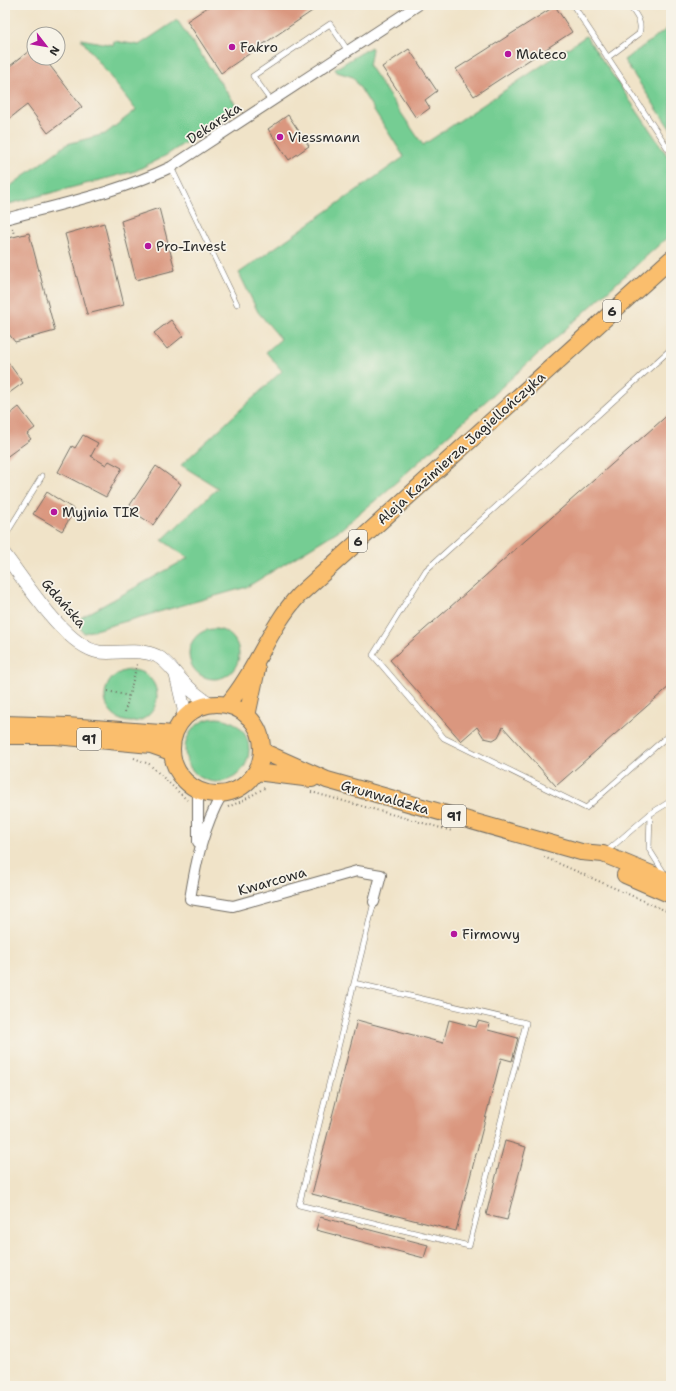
<svg xmlns="http://www.w3.org/2000/svg" width="676" height="1391" viewBox="0 0 676 1391" font-family="'Shantell Sans',sans-serif">
<rect width="100%" height="100%" fill="#f7f3e8"/>
<filter id="ink" filterUnits="userSpaceOnUse"><feTurbulence type="fractalNoise" baseFrequency=".025" numOctaves="2"/><feDisplacementMap in="SourceGraphic" scale="8" xChannelSelector="R" yChannelSelector="G"/><feConvolveMatrix kernelMatrix="1 2 1 2 8 2 1 2 1" color-interpolation-filters="sRGB"/></filter>
<filter id="wash" filterUnits="userSpaceOnUse"><feTurbulence type="fractalNoise" baseFrequency=".012" numOctaves="4" result="noise"/><feDisplacementMap in="SourceGraphic" scale="16" xChannelSelector="R" yChannelSelector="G"/><feGaussianBlur stdDeviation="0.9" result="paint"/><feColorMatrix in="noise" values="0 0 0 0 0 0 0 0 0 0 0 0 0 0 0 0 0 1.4 0 .05"/><feComposite in="paint" operator="in"/></filter>
<g filter="url(#wash)">
<rect width="100%" height="100%" fill="#f0e3c8"/>
<!-- green -->
<path fill="#75cd93" stroke="#507c5f" d="M 177,20 L 238,108 L 165,156 L 135,171 L 5,205 L 5,190 L 67,144 L 105,134 L 136,110 L 81,39 L 113,45 L 114,41 L 139,45 Z
M 671,26 L 671,130 L 624,60 Z
M 586,36 L 671,161 L 671,234 L 383,494 L 341,529 L 247,587 L 84,633 L 75,621 L 188,558 L 162,540 L 218,488 L 181,465 L 282,371 L 266,352 L 281,339 L 258,312 L 239,273 L 404,157 L 353,77 L 337,72 L 335,69 L 371,47 L 372,49 L 369,66 L 423,145 Z
M189 654a25 25 0 1 1 50 0a25 25 0 1 1-50 0Z
M105 696a26 26 0 1 1 52 0a26 26 0 1 1-52 0Z
M185 750a32 32 0 1 1 64 0a32 32 0 1 1-64 0Z"/>
<g id="blocks">
<!-- building -->
<path fill="#da977f" d="M 211,5 L 321,5 L 221,73 L 187,21 Z
M 555,6 L 572,32 L 474,96 L 456,69 Z
M 34,47 L 34,58 L 44,58 L 82,107 L 48,133 L 27,105 L 5,122 L 5,70 Z
M 409,49 L 437,91 L 425,100 L 430,108 L 416,118 L 382,67 Z
M 288,115 L 309,146 L 289,160 L 268,129 Z
M 159,208 L 175,270 L 136,280 L 121,221 Z
M 104,223 L 124,305 L 87,314 L 65,234 Z
M 29,233 L 55,331 L 15,342 L 5,329 L 5,239 Z
M 171,320 L 183,336 L 167,349 L 154,333 Z
M 5,358 L 23,383 L 5,396 Z
M 19,407 L 35,428 L 27,434 L 31,439 L 5,458 L 5,418 Z
M 671,412 L 671,685 L 556,786 L 503,727 L 498,737 L 493,740 L 484,738 L 477,727 L 461,741 L 390,660 Z
M 83,435 L 98,443 L 91,456 L 106,465 L 109,461 L 122,468 L 106,497 L 58,472 L 72,446 L 75,448 Z
M 156,466 L 181,484 L 153,525 L 128,508 Z
M 47,492 L 75,510 L 62,531 L 33,514 Z
M 357,1020 L 443,1043 L 449,1020 L 476,1027 L 478,1021 L 490,1024 L 488,1030 L 518,1038 L 512,1061 L 501,1058 L 456,1231 L 312,1194 Z
M 505,1141 L 526,1147 L 507,1220 L 486,1215 Z
M 320,1217 L 428,1245 L 424,1258 L 316,1230 Z"/>
</g>
</g>
<g filter="url(#ink)">
<use href="#blocks" fill-opacity="0" stroke="#706b62" stroke-width="1"/>
<g fill="none" stroke-linecap="round" stroke-linejoin="round">
<!-- service casing -->
<g stroke="#706b62" stroke-width="6">
<path id="service" d="M 573,5 L 671,153
M 607,58 L 639,34 C 643,22 636,15 629,5
M 271,101 L 253,76 L 330,24 L 348,51
M 171,167 L 237,304
M 671,349 L 426,570 L 373,655 L 444,738 L 586,808 L 671,733
M 5,536 L 42,476
M 650,814 L 649,849 L 666,876
M 606,852 L 650,814 L 671,801
M 354,983 L 299,1205 L 469,1246 L 526,1023 L 354,983 L 374,902"/>
</g>
<!-- minor casing -->
<g stroke="#706b62" stroke-width="12">
<path id="minor" d="M 5,219 C 61,204 119,192 171,167 L 418,5
M 198,791 L 198,842
M 222,794 C 203,827 196,862 190,899 L 233,906 L 357,871 L 381,875 L 374,902"/>
</g>
<!-- tertiary casing -->
<g stroke="#706b62" stroke-width="14">
<path id="tertiary" d="M 5,555 C 25,581 66,647 99,652 C 117,654 141,648 157,656 C 166,661 170,667 177,675 C 187,687 198,697 211,704
M 176,675 L 184,709 L 183,719"/>
</g>
<!-- primary casing -->
<g stroke="#706b62" stroke-width="18">
<path id="primary" d="M172 749a45 45 0 1 1 90 0a45 45 0 1 1-90 0Z
M 227,705 C 256,672 269,627 299,595 L 671,259
M 247,716 L 257,669
M 5,724 L 67,726 L 174,734
M 5,736 L 56,736 L 151,745 L 171,752
M 262,751 L 327,780 L 581,852 L 603,854 L 671,882
M 256,772 L 312,779
M 625,875 L 671,895"/>
</g>
<!-- path -->
<path stroke="#706b62" stroke-width="2" stroke-dasharray="1 3" stroke-linecap="butt" d="M 12,228 L 14,234
M 108,691 L 129,696
M 125,712 L 137,664
M 134,758 L 149,764 L 187,800
M 311,792 L 452,831
M 228,807 L 242,801 L 266,787
M 544,857 L 671,913"/>
<!-- service -->
<use href="#service" stroke="#fff" stroke-width="5"/>
<!-- minor -->
<use href="#minor" stroke="#fff" stroke-width="10"/>
<!-- tertiary -->
<use href="#tertiary" stroke="#fff" stroke-width="13"/>
<!-- primary -->
<use href="#primary" stroke="#fabe6d" stroke-width="16"/>
</g>
</g>
<!-- markers -->
<g fill="#b5179e" stroke="#f7f3e8" stroke-width="1.5">
<circle cx="232" cy="47" r="4"/>
<circle cx="508" cy="54" r="4"/>
<circle cx="280" cy="137" r="4"/>
<circle cx="148" cy="246" r="4"/>
<circle cx="54" cy="512" r="4"/>
<circle cx="454" cy="934" r="4"/>
</g>
<g text-anchor="middle" stroke-width="3.5" stroke-linejoin="round" paint-order="stroke">
<!-- shield labels -->
<g fill="#f7f3e8" stroke="#686764" stroke-width="1">
<rect x="603" y="300" width="18" height="22" rx="3"/>
<rect x="349" y="530" width="18" height="22" rx="3"/>
<rect x="77" y="728" width="24" height="22" rx="3"/>
<rect x="442" y="805" width="24" height="22" rx="3"/>
</g>
<g font-size="13" font-weight="bold" fill="#2b2b2b">
<text x="612" y="316">6</text>
<text x="358" y="546">6</text>
<text x="89" y="744">91</text>
<text x="454" y="821">91</text>
</g>
<!-- poi labels -->
<g font-size="14" fill="#2b2b2b" stroke="#f7f3e8" text-anchor="start">
<text x="240" y="52">Fakro</text>
<text x="516" y="59">Mateco</text>
<text x="288" y="142">Viessmann</text>
<text x="156" y="251">Pro-Invest</text>
<text x="62" y="517">Myjnia TIR</text>
<text x="462" y="939">Firmowy</text>
</g>
<!-- street labels -->
<g font-size="14" fill="#2b2b2b" stroke="#f7f3e8">
<text transform="translate(214 123) rotate(-34)" y="5">Dekarska</text>
<text transform="translate(461 448) rotate(-42)" y="5">Aleja Kazimierza Jagiellończyka</text>
<text transform="translate(64 603) rotate(49)" y="5">Gdańska</text>
<text transform="translate(385 797) rotate(16)" y="5">Grunwaldzka</text>
<text transform="translate(272 881) rotate(-16)" y="5">Kwarcowa</text>
</g>
</g>
<!-- margin -->
<rect width="676" height="1391" fill="none" stroke="#f7f3e8" stroke-width="20"/>
<!-- north arrow -->
<g transform="translate(46 46) rotate(121)"><circle r="19" fill="#f7f3e8" stroke="#a5a39c"/>
<path d="M0-3L7 15L0 10L-7 15Z" fill="#b5179e"/>
<text y="-6" font-size="11" font-weight="bold" text-anchor="middle" fill="#2b2b2b">N</text>
</g>
</svg>
